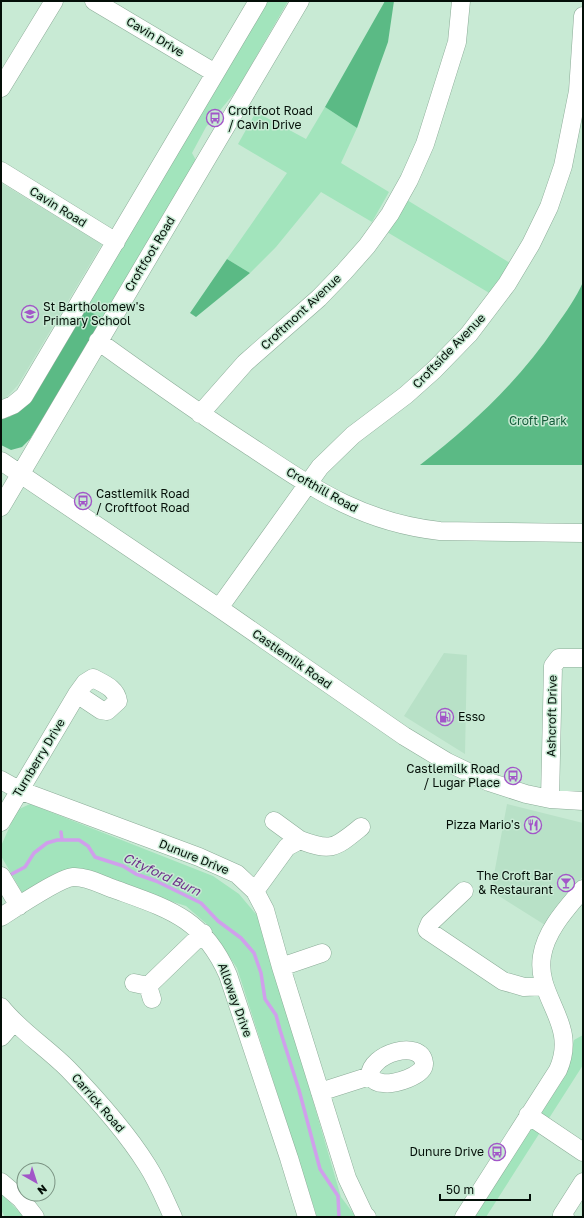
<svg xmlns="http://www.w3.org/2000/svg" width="584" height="1218" viewBox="0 0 584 1218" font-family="'Golos Text',sans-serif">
<rect width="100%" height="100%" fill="#c8ead4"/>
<!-- built -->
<path fill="#b8e1c7" d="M 1,183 L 102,244 L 18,385 L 5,399 L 1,400 Z
M 444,653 L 467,655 L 465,754 L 404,716 Z
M 507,804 L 583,823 L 583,876 L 545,925 L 491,891 Z"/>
<!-- green -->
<path fill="#a2e4bc" d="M 264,1 L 288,1 L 237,90 L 206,127 L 192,153 L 198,164 L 106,319 L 83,309 Z
M 325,107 L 357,128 L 341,163 L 389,192 L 372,222 L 321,192 L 276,247 L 250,273 L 227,259 L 287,173 L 238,144 L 256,112 L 306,139 Z
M 407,200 L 510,263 L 491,294 L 387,232 Z
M 30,804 L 213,876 L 239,894 L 260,919 L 341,1197 L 356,1217 L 317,1217 L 237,968 L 209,926 L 186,906 L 73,870 L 23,894 L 1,856 L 1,846 L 17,810 Z
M 583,1035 L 583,1065 L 486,1217 L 473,1217 L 566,1075 L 574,1040 Z
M 1,1193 L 24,1217 L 5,1217 L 1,1210 Z"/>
<!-- forest -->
<path fill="#5bba85" d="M 385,1 L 394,1 L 388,42 L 357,128 L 325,107 Z
M 227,259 L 250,273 L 196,317 L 190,313 Z
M 583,282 L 583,465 L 420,465 C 472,425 519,381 556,326 C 566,312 576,298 583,282 Z
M 83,309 L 106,319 L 30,439 L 22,447 L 11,450 L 1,445 L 1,418 L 9,417 L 21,410 Z"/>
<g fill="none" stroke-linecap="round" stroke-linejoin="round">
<!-- stream -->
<path stroke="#d09fec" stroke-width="3.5" d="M 61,832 L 62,840
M 8,876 L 25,867 L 34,853 L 47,843 L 57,840 L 79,840 L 88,846 L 95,857 L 123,866 L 136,874 L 156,881 L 201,903 L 218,921 L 241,938 L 254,953 L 261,973 L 265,999 L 276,1015 L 280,1030 L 299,1090 L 320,1169 L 338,1196 L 339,1217"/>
<!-- minor casing -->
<g stroke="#8cac98" stroke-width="19">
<path id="minor" d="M 94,1 L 215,73
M 1,88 L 54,1
M 1,171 L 116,242
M 98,341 C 148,377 197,412 248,445 C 313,488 360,522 440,531 L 583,533
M 1,410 L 13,405 L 24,396 L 258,1
M 200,414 L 245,363 L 319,298 L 344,272 L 367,246 L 390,214 L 409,180 L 425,144 L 457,42 L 461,1
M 1,461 L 219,608 L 404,736 L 447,762 L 489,782 L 526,794 L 550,799 L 583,801
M 1,507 L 300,1
M 219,608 L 320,467 L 353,435 L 406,395 L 434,370 L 469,334 L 507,284 L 531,244 L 549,207 L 563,166 L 578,91 L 583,16
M 1,780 L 19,790 L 199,857 L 237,874 L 255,891 L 265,910 L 281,967 L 347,1178 L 364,1214 L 367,1217
M 550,799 L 553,666 L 559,658 L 583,658
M 274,821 L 300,840
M 1,822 L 77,694 L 85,683 L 93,678 C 104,684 116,688 118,701 L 107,711 L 101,710 L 77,694
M 1,876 L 19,906
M 255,891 L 287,847 L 300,840 C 332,852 335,848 361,827
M 464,891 L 430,923 L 427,930 L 503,981 L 524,987 L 545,986
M 1,917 C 15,908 60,878 73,877 C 86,876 102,885 114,889 C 169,909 203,918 228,975 L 289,1158 L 307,1217
M 281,967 L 322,953
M 134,983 L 148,986 L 152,999
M 148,986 L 203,933
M 1,1007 C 20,1031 46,1047 68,1069 C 97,1099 125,1130 147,1165 C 158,1182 165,1200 173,1217
M 1,1037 L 13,1023
M 320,1092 L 370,1076 C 369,1054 421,1038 424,1063 C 425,1076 393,1085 383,1083 C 378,1083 373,1080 370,1076
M 528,1115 L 583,1152
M 1,1182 L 21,1199 L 35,1217
M 464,1217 L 558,1070 C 579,1023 535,998 542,956 C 546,930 567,908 583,889
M 565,1217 L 562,1215 L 583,1182"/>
</g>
<!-- minor -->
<use href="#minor" stroke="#fff" stroke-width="18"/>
</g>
<!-- icons -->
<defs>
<g id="bus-ring" transform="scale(0.9)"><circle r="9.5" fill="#c8ead4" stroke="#a256c8" stroke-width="1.5"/><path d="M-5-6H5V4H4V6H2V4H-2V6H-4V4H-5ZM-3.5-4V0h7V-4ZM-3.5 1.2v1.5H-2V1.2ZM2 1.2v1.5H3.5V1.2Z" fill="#a256c8"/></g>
<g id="school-ring" transform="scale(0.9)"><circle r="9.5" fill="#c8ead4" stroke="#a256c8" stroke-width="1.5"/><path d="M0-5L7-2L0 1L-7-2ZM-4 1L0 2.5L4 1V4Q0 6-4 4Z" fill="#a256c8"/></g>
<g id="fuel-ring" transform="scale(0.9)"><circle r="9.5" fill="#c8ead4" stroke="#a256c8" stroke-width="1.5"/><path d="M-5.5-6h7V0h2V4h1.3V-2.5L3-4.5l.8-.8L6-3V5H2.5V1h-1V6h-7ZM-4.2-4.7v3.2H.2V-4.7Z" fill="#a256c8"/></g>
<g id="restaurant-ring" transform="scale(0.9)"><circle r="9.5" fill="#c8ead4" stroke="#a256c8" stroke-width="1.5"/><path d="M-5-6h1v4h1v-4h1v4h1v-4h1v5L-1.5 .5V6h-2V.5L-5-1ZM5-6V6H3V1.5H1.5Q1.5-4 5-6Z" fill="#a256c8"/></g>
<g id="bar-ring" transform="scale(0.9)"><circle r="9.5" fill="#c8ead4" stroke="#a256c8" stroke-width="1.5"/><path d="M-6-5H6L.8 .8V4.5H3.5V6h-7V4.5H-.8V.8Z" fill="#a256c8"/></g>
</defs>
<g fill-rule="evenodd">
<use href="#bus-ring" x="215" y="118"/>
<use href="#school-ring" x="30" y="314"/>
<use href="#bus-ring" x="83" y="501"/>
<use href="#fuel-ring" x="445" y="717"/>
<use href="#bus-ring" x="513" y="776"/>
<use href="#restaurant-ring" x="533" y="825"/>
<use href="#bar-ring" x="566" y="883"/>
<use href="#bus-ring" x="497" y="1152"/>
</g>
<g text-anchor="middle" stroke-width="3" stroke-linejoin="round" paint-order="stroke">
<!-- street labels -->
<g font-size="12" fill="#040f08" stroke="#c8ead4">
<text transform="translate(155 37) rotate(31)" y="4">Cavin Drive</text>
<text transform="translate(58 207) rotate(32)" y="4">Cavin Road</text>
<text transform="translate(150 254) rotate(-59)" y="4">Croftfoot Road</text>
<text transform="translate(301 312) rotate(-43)" y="4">Croftmont Avenue</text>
<text transform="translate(449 351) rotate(-46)" y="4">Croftside Avenue</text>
<text transform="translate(322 490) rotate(29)" y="4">Crofthill Road</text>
<text transform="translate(292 659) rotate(35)" y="4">Castlemilk Road</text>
<text transform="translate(552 716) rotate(-89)" y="4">Ashcroft Drive</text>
<text transform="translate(39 758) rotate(-59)" y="4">Turnberry Drive</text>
<text transform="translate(194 857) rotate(22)" y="4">Dunure Drive</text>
<text transform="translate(235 1000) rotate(70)" y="4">Alloway Drive</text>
<text transform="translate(98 1103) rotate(49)" y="4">Carrick Road</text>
</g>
<!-- poi labels -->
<g font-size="12" fill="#040f08" stroke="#c8ead4" text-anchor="start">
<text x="228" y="115">Croftfoot Road<tspan x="228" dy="14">/ Cavin Drive</tspan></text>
<text x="43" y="311">St Bartholomew's<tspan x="43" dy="14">Primary School</tspan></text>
<text x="96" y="498">Castlemilk Road<tspan x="96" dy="14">/ Croftfoot Road</tspan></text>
<text x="458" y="721">Esso</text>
<text x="500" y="773" text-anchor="end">Castlemilk Road<tspan x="500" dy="14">/ Lugar Place</tspan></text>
<text x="520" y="829" text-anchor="end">Pizza Mario's</text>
<text x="553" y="880" text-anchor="end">The Croft Bar<tspan x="553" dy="14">&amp; Restaurant</tspan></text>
<text x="484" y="1156" text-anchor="end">Dunure Drive</text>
</g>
<!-- park labels -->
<g font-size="12" fill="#145b39" stroke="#c8ead4">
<text x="538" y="425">Croft Park</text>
</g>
<!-- water labels -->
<g font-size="13" font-style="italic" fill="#6e318b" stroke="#c8ead4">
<text transform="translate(162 874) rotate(25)" y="5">Cityford Burn</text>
</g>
</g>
<!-- border -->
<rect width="584" height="1218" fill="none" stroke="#040f08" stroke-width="4"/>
<!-- north arrow -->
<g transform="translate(36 1182) rotate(141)"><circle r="19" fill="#c8ead4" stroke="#7a9282"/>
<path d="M0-3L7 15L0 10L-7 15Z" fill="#a256c8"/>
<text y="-6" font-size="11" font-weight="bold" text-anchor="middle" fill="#040f08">N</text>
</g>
<!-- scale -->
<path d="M440 1194v6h90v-6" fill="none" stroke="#040f08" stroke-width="2"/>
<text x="446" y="1194" font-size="12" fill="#040f08" stroke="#c8ead4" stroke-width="3" paint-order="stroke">50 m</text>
</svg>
